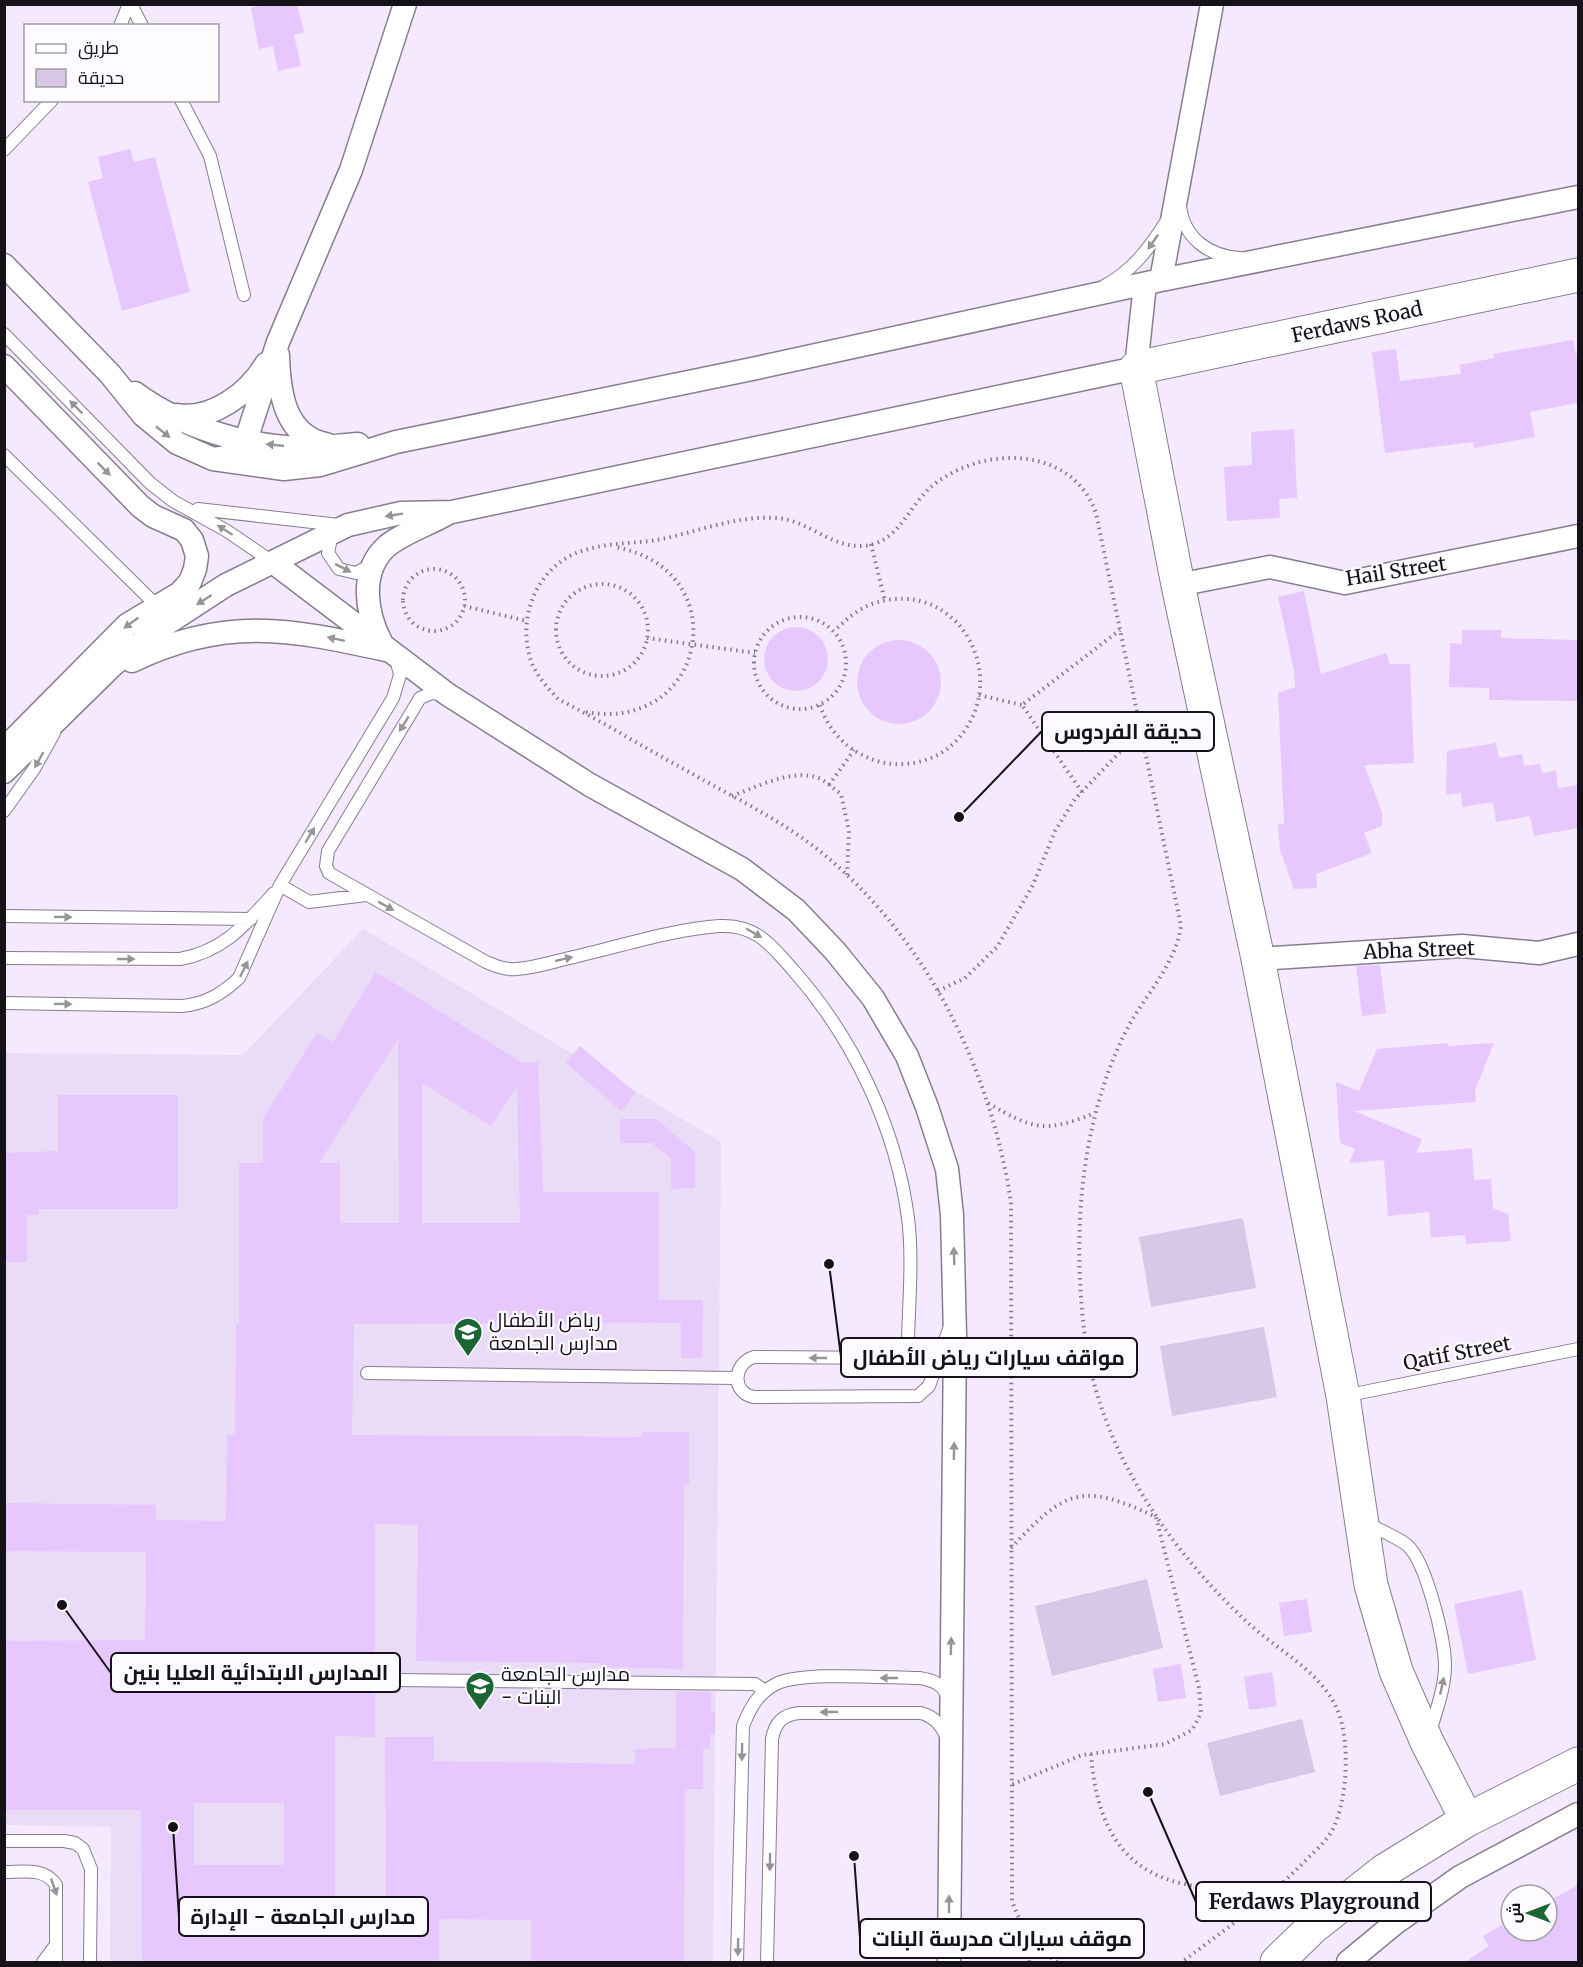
<svg xmlns="http://www.w3.org/2000/svg" width="1583" height="1967" viewBox="0 0 1583 1967" font-family="Merriweather,Cairo,serif">
<rect width="100%" height="100%" fill="#f5e9ff"/>
<!-- built -->
<path fill="#eadbf7" d="M 363,929 L 721,1142 L 713,1962 L 110,1962 L 111,1827 L 5,1825 L 5,1053 L 243,1055 Z"/>
<!-- green -->
<path fill="#d9c7e8" d="M 1243,1218 L 1256,1288 L 1151,1307 L 1139,1237 Z
M 1264,1327 L 1277,1397 L 1172,1416 L 1160,1346 Z
M 1147,1579 L 1163,1648 L 1052,1676 L 1035,1606 Z
M 1302,1719 L 1315,1772 L 1220,1796 L 1207,1743 Z"/>
<!-- building -->
<path fill="#e6c8fe" fill-rule="evenodd" d="M 265,4 L 297,4 L 304,32 L 294,35 L 301,66 L 278,71 L 273,46 L 259,49 L 251,8 Z
M 130,149 L 134,162 L 155,157 L 190,292 L 122,311 L 88,182 L 103,178 L 98,157 Z
M 1573,340 L 1576,354 L 1578,353 L 1578,403 L 1530,412 L 1535,437 L 1474,448 L 1473,442 L 1385,453 L 1372,352 L 1396,349 L 1400,381 L 1461,374 L 1459,365 L 1494,358 L 1493,354 Z
M 1294,429 L 1297,498 L 1279,499 L 1280,518 L 1227,521 L 1224,467 L 1252,465 L 1251,432 Z
M 1304,591 L 1321,674 L 1386,653 L 1390,664 L 1410,664 L 1414,763 L 1364,765 L 1382,812 L 1382,826 L 1364,833 L 1372,853 L 1316,874 L 1317,888 L 1294,889 L 1280,850 L 1278,824 L 1284,824 L 1278,693 L 1295,687 L 1294,670 L 1278,597 Z
M764 659a32 32 0 1 1 64 0a32 32 0 1 1-64 0Z
M 1462,630 L 1501,630 L 1501,638 L 1578,640 L 1578,701 L 1489,700 L 1489,688 L 1449,687 L 1450,643 L 1462,644 Z
M857 682a42 42 0 1 1 84 0a42 42 0 1 1-84 0Z
M 1496,743 L 1499,758 L 1522,754 L 1524,766 L 1540,764 L 1542,773 L 1556,771 L 1558,788 L 1578,785 L 1578,828 L 1534,836 L 1530,816 L 1496,822 L 1493,802 L 1462,807 L 1461,793 L 1446,795 L 1447,751 Z
M 1380,965 L 1386,1013 L 1362,1016 L 1356,966 Z
M 376,972 L 523,1063 L 538,1062 L 543,1192 L 659,1192 L 659,1300 L 703,1300 L 702,1358 L 681,1358 L 681,1323 L 354,1324 L 352,1435 L 642,1437 L 642,1432 L 689,1432 L 689,1484 L 684,1484 L 683,1669 L 600,1667 L 601,1663 L 416,1661 L 418,1525 L 375,1524 L 375,1737 L 335,1736 L 335,1918 L 386,1918 L 385,1737 L 434,1737 L 434,1761 L 635,1764 L 635,1749 L 676,1748 L 676,1692 L 711,1692 L 711,1711 L 715,1711 L 715,1734 L 710,1734 L 710,1749 L 703,1749 L 703,1789 L 685,1789 L 684,1962 L 531,1962 L 531,1920 L 439,1919 L 439,1962 L 142,1962 L 141,1810 L 4,1810 L 4,1641 L 145,1640 L 146,1552 L 4,1551 L 4,1503 L 156,1505 L 156,1520 L 226,1521 L 227,1435 L 235,1435 L 236,1323 L 239,1323 L 239,1163 L 263,1163 L 263,1118 L 317,1033 L 333,1042 ZM 398,1039 L 399,1223 L 340,1223 L 340,1163 L 319,1163 ZM 422,1083 L 491,1126 L 517,1086 L 520,1223 L 422,1223 ZM 194,1803 L 284,1803 L 284,1865 L 194,1865 Z
M 1448,1043 L 1448,1046 L 1494,1043 L 1475,1090 L 1476,1102 L 1354,1111 L 1422,1139 L 1416,1153 L 1472,1148 L 1474,1180 L 1491,1179 L 1493,1208 L 1508,1214 L 1511,1241 L 1466,1244 L 1465,1235 L 1431,1238 L 1429,1212 L 1388,1216 L 1384,1160 L 1349,1163 L 1355,1149 L 1340,1143 L 1336,1082 L 1359,1091 L 1377,1049 Z
M 580,1046 L 636,1093 L 621,1111 L 566,1063 Z
M 58,1095 L 178,1095 L 178,1209 L 39,1209 L 39,1215 L 27,1215 L 27,1262 L 4,1262 L 4,1153 L 58,1151 Z
M 620,1119 L 656,1119 L 695,1152 L 695,1188 L 671,1189 L 671,1159 L 652,1143 L 620,1143 Z
M 1522,1590 L 1536,1660 L 1468,1674 L 1454,1604 Z
M 1307,1599 L 1312,1632 L 1284,1636 L 1279,1603 Z
M 1181,1664 L 1186,1698 L 1158,1702 L 1153,1669 Z
M 1272,1672 L 1277,1706 L 1249,1710 L 1244,1677 Z
M 1578,1885 L 1578,1962 L 1465,1962 L 1489,1946 L 1483,1936 L 1502,1925 L 1506,1931 L 1547,1931 L 1547,1902 Z"/>
<g fill="none" stroke-linecap="round" stroke-linejoin="round">
<!-- lane casing -->
<g stroke="#877d90" stroke-width="14">
<path id="lane" d="M 131,4 L 142,26
M 120,26 L 129,4
M 181,100 L 210,156 L 244,295
M 4,150 L 52,100
M 1180,206 C 1184,238 1208,256 1240,258
M 1104,286 C 1132,272 1150,247 1166,222
M 4,334 L 150,483 L 173,501 L 227,531 L 274,563
M 4,455 L 157,606
M 198,509 L 339,525
M 332,533 L 328,553 L 339,569 L 356,573 L 371,565
M 443,694 L 432,693 L 420,698 L 328,851 L 326,866 L 329,873 L 486,962 C 496,966 505,970 516,969 C 533,968 549,963 565,959 C 614,948 672,929 720,926 C 756,924 772,946 794,971 C 854,1039 896,1128 908,1218 C 913,1257 909,1301 908,1340 L 902,1354 L 893,1358 L 754,1357 C 733,1363 731,1393 754,1397 L 918,1396 L 929,1386 L 949,1329
M 4,811 L 34,769 L 54,733
M 280,885 L 309,902 L 366,895
M 4,916 L 251,919
M 4,958 L 180,959 C 224,951 245,925 274,893
M 4,1003 L 182,1006 C 205,1004 222,994 239,978 L 280,885 L 393,698 L 400,675 L 396,658
M 367,1373 L 737,1378
M 1344,1396 L 1578,1349
M 1366,1523 C 1379,1530 1395,1536 1407,1545 C 1426,1561 1445,1640 1445,1665 C 1445,1688 1436,1711 1430,1732
M 394,1680 L 755,1684 L 765,1691
M 4,1841 L 64,1841 L 75,1843 L 83,1849 L 91,1869 L 90,1962
M 4,1872 C 23,1872 45,1867 56,1885 L 56,1962
M 43,1962 L 55,1946
M 737,1962 L 743,1726 C 750,1708 758,1693 776,1684 C 800,1671 888,1678 919,1678 C 933,1680 944,1684 948,1699
M 767,1962 L 772,1739 C 775,1722 783,1715 799,1713 L 921,1713 C 935,1717 941,1725 947,1738"/>
</g>
<!-- street casing -->
<g stroke="#877d90" stroke-width="25">
<path id="street" d="M 4,265 L 110,374 L 143,415 L 177,443 L 213,459 L 284,469 L 320,465 L 396,442 L 752,369 L 1161,280 L 1578,197
M 1161,280 L 1212,4
M 278,355 C 279,391 284,436 326,444
M 4,366 L 140,506 L 153,516 L 184,530 L 192,540 L 197,556 L 195,569 L 190,582 L 180,593 L 127,625 L 4,749
M 135,393 C 181,427 247,447 303,448 C 321,448 340,445 358,444
M 177,415 C 212,421 249,393 266,364
M 213,459 C 230,457 238,455 246,440 L 278,342 L 351,170 L 405,4
M 274,563 L 447,694 L 590,785 L 742,869 L 796,910 L 835,951 L 873,998 L 907,1056 L 927,1107 L 947,1169 L 952,1215 L 955,1335 L 949,1962
M 1178,585 L 1270,567 L 1345,583 L 1578,536
M 381,642 C 366,613 359,571 387,546 C 403,533 427,525 445,515
M 132,661 C 225,616 290,629 386,650
M 4,772 L 114,664 L 157,630 L 226,585 L 348,525 L 401,513 L 452,512 L 1136,368 L 1145,284
M 1258,959 L 1462,946 L 1539,953 L 1578,944
M 1348,1962 L 1394,1924 L 1460,1877 L 1578,1814"/>
</g>
<!-- secondary casing -->
<g stroke="#877d90" stroke-width="35">
<path id="secondary" d="M 1467,1820 L 1578,1764
M 1277,1962 L 1313,1927 L 1384,1871 L 1467,1820 L 1427,1742 L 1396,1671 L 1371,1585 L 1343,1396 L 1258,959 L 1178,585 L 1136,368 L 1578,275"/>
</g>
<!-- path -->
<path stroke="#827a88" stroke-width="4" stroke-dasharray="1.5 4.5" stroke-linecap="butt" d="M 871,544 L 885,601
M403 600a31 31 0 1 1 62 0a31 31 0 1 1-62 0Z
M556 630a46 46 0 1 1 92 0a46 46 0 1 1-92 0Z
M 464,606 L 527,621
M754 663a46 46 0 1 1 92 0a46 46 0 1 1-92 0Z
M 647,638 L 755,653
M 979,695 L 1022,705
M 820,705 C 829,734 854,757 885,763 C 908,767 935,761 953,744 C 1017,682 959,576 875,603 C 858,608 846,620 834,631
M 586,712 C 707,734 738,569 615,547
M 829,785 L 854,750
M 1082,792 L 1022,705 L 1120,630
M 732,796 C 757,787 794,767 821,779 C 828,783 834,789 841,794 L 849,831 L 847,875
M 938,991 L 965,978 L 997,947 L 1033,885 L 1055,831 L 1075,799 L 1141,730
M 988,1103 C 1034,1130 1045,1133 1095,1113
M 1011,1548 C 1066,1489 1082,1482 1156,1517 L 1199,1688 L 1201,1713 L 1192,1730 L 1165,1744 L 1082,1755 L 1011,1785
M 1091,1754 C 1100,1876 1169,1897 1278,1886
M 1023,1931 L 1029,1962
M 1057,1962 C 1033,1945 1022,1928 1012,1901 L 1011,1202 C 990,1068 928,940 821,852 C 781,820 733,797 689,772 C 645,748 603,722 558,699 C 546,686 533,672 529,654 C 518,611 541,562 585,550 C 610,542 637,544 662,539 C 700,531 738,515 777,518 C 806,520 829,545 858,546 C 898,547 907,507 932,486 C 982,445 1072,445 1096,513 L 1181,926 C 1175,968 1139,1001 1122,1039 C 1078,1133 1072,1244 1086,1345 C 1102,1451 1169,1549 1246,1621 C 1275,1649 1320,1670 1337,1709 C 1351,1740 1348,1806 1330,1834 C 1324,1843 1316,1850 1309,1857 C 1271,1897 1226,1929 1182,1962"/>
<!-- lane -->
<use href="#lane" stroke="#fff" stroke-width="12"/>
<!-- street -->
<use href="#street" stroke="#fff" stroke-width="22"/>
<!-- secondary -->
<use href="#secondary" stroke="#fff" stroke-width="33"/>
</g>
<!-- one-way arrows -->
<defs><path id="oneway-solid" d="M-6-.8H1V-3.2L6.5 0L1 3.2V.8H-6Z" transform="scale(1.5)"/></defs>
<g fill="#969498">
<use href="#oneway-solid" transform="translate(1153 242) rotate(125)"/>
<use href="#oneway-solid" transform="translate(76 407) rotate(-134)"/>
<use href="#oneway-solid" transform="translate(163 432) rotate(38)"/>
<use href="#oneway-solid" transform="translate(275 445) rotate(-174)"/>
<use href="#oneway-solid" transform="translate(104 469) rotate(45)"/>
<use href="#oneway-solid" transform="translate(394 515) rotate(171)"/>
<use href="#oneway-solid" transform="translate(225 530) rotate(-148)"/>
<use href="#oneway-solid" transform="translate(343 568) rotate(27)"/>
<use href="#oneway-solid" transform="translate(204 600) rotate(147)"/>
<use href="#oneway-solid" transform="translate(131 623) rotate(144)"/>
<use href="#oneway-solid" transform="translate(336 639) rotate(-168)"/>
<use href="#oneway-solid" transform="translate(404 724) rotate(121)"/>
<use href="#oneway-solid" transform="translate(39 760) rotate(119)"/>
<use href="#oneway-solid" transform="translate(310 835) rotate(-59)"/>
<use href="#oneway-solid" transform="translate(386 906) rotate(29)"/>
<use href="#oneway-solid" transform="translate(63 917) rotate(1)"/>
<use href="#oneway-solid" transform="translate(754 933) rotate(30)"/>
<use href="#oneway-solid" transform="translate(126 959)"/>
<use href="#oneway-solid" transform="translate(564 959) rotate(-13)"/>
<use href="#oneway-solid" transform="translate(244 969) rotate(-64)"/>
<use href="#oneway-solid" transform="translate(63 1004) rotate(1)"/>
<use href="#oneway-solid" transform="translate(954 1256) rotate(-92)"/>
<use href="#oneway-solid" transform="translate(818 1358) rotate(-180)"/>
<use href="#oneway-solid" transform="translate(954 1451) rotate(-89)"/>
<use href="#oneway-solid" transform="translate(951 1646) rotate(-89)"/>
<use href="#oneway-solid" transform="translate(889 1678) rotate(180)"/>
<use href="#oneway-solid" transform="translate(1442 1686) rotate(-78)"/>
<use href="#oneway-solid" transform="translate(829 1712) rotate(179)"/>
<use href="#oneway-solid" transform="translate(742 1752) rotate(91)"/>
<use href="#oneway-solid" transform="translate(770 1862) rotate(91)"/>
<use href="#oneway-solid" transform="translate(54 1887) rotate(71)"/>
<use href="#oneway-solid" transform="translate(949 1904) rotate(-90)"/>
<use href="#oneway-solid" transform="translate(738 1947) rotate(91)"/>
</g>
<!-- icons -->
<defs>
<g id="school-pin" transform="scale(1.5)"><path d="M0 17L-7.5 6A9.5 9.5 0 1 1 7.5 6Z" fill="#1c6634" stroke="#fdfbff"/><path d="M0-5L7-2L0 1L-7-2ZM-4 1L0 2.5L4 1V4Q0 6-4 4Z" fill="#fff"/></g>
</defs>
<g fill-rule="evenodd">
<use href="#school-pin" x="468" y="1332"/>
<use href="#school-pin" x="480" y="1686"/>
</g>
<g text-anchor="middle" stroke-width="4.5" stroke-linejoin="round" paint-order="stroke">
<!-- street labels -->
<g font-size="20" fill="#161219" stroke="#fdfbff">
<text transform="translate(1357 322) rotate(-12)" y="7">Ferdaws Road</text>
<text transform="translate(1396 571) rotate(-9)" y="7">Hail Street</text>
<text transform="translate(1419 950) rotate(-2)" y="7">Abha Street</text>
<text transform="translate(1457 1353) rotate(-11)" y="7">Qatif Street</text>
</g>
<!-- poi labels -->
<g font-size="20" fill="#161219" stroke="#fdfbff" text-anchor="start">
<text x="489" y="1327">رياض الأطفال<tspan x="489" dy="23">مدارس الجامعة</tspan></text>
<text x="501" y="1681">مدارس الجامعة<tspan x="501" dy="23">- البنات</tspan></text>
</g>
</g>
<!-- callouts -->
<path fill="none" stroke="#161219" stroke-width="2" d="M959 817L1042 731M829 1264L841 1357M62 1605L111 1673M1148 1792L1196 1902M173 1827L179 1917M854 1856L860 1938"/>
<g fill="#161219" stroke="#fdfbff" stroke-width="2">
<circle cx="959" cy="817" r="6"/>
<circle cx="829" cy="1264" r="6"/>
<circle cx="62" cy="1605" r="6"/>
<circle cx="1148" cy="1792" r="6"/>
<circle cx="173" cy="1827" r="6"/>
<circle cx="854" cy="1856" r="6"/>
</g>
<g fill="#fdfbff" stroke="#161219" stroke-width="2">
<rect x="1042" y="712" width="172" height="39" rx="6"/>
<rect x="841" y="1338" width="296" height="39" rx="6"/>
<rect x="111" y="1653" width="289" height="39" rx="6"/>
<rect x="1196" y="1882" width="235" height="39" rx="6"/>
<rect x="179" y="1897" width="249" height="39" rx="6"/>
<rect x="860" y="1919" width="284" height="39" rx="6"/>
</g>
<g font-size="21" text-anchor="middle" font-weight="bold" fill="#161219">
<text x="1128" y="739">حديقة الفردوس</text>
<text x="989" y="1365">مواقف سيارات رياض الأطفال</text>
<text x="256" y="1680">المدارس الابتدائية العليا بنين</text>
<text x="1314" y="1909">Ferdaws Playground</text>
<text x="303" y="1924">مدارس الجامعة - الإدارة</text>
<text x="1002" y="1946">موقف سيارات مدرسة البنات</text>
</g>
<!-- border -->
<rect width="1583" height="1967" fill="none" stroke="#161219" stroke-width="12"/>
<!-- legend -->
<rect x="24" y="24" width="195" height="78" fill="#fdfbff" stroke="#a19ea3" stroke-width="1.5"/>
<rect x="36" y="44" width="30" height="9" fill="#ffffff" stroke="#a19ea3" stroke-width="1.5"/>
<text x="78" y="54" font-size="18" fill="#161219">طريق</text>
<rect x="36" y="69" width="30" height="18" fill="#d9c7e8" stroke="#a19ea3" stroke-width="1.5"/>
<text x="78" y="84" font-size="18" fill="#161219">حديقة</text>
<!-- north arrow -->
<g transform="translate(1529 1913) rotate(270)"><circle r="28" fill="#fdfbff" stroke="#a19ea3" stroke-width="1.5"/>
<path d="M0-4.5L10 22L0 15L-10 22Z" fill="#1c6634"/>
<text y="-9" font-size="16" font-weight="bold" text-anchor="middle" fill="#161219">ش</text>
</g>
</svg>
